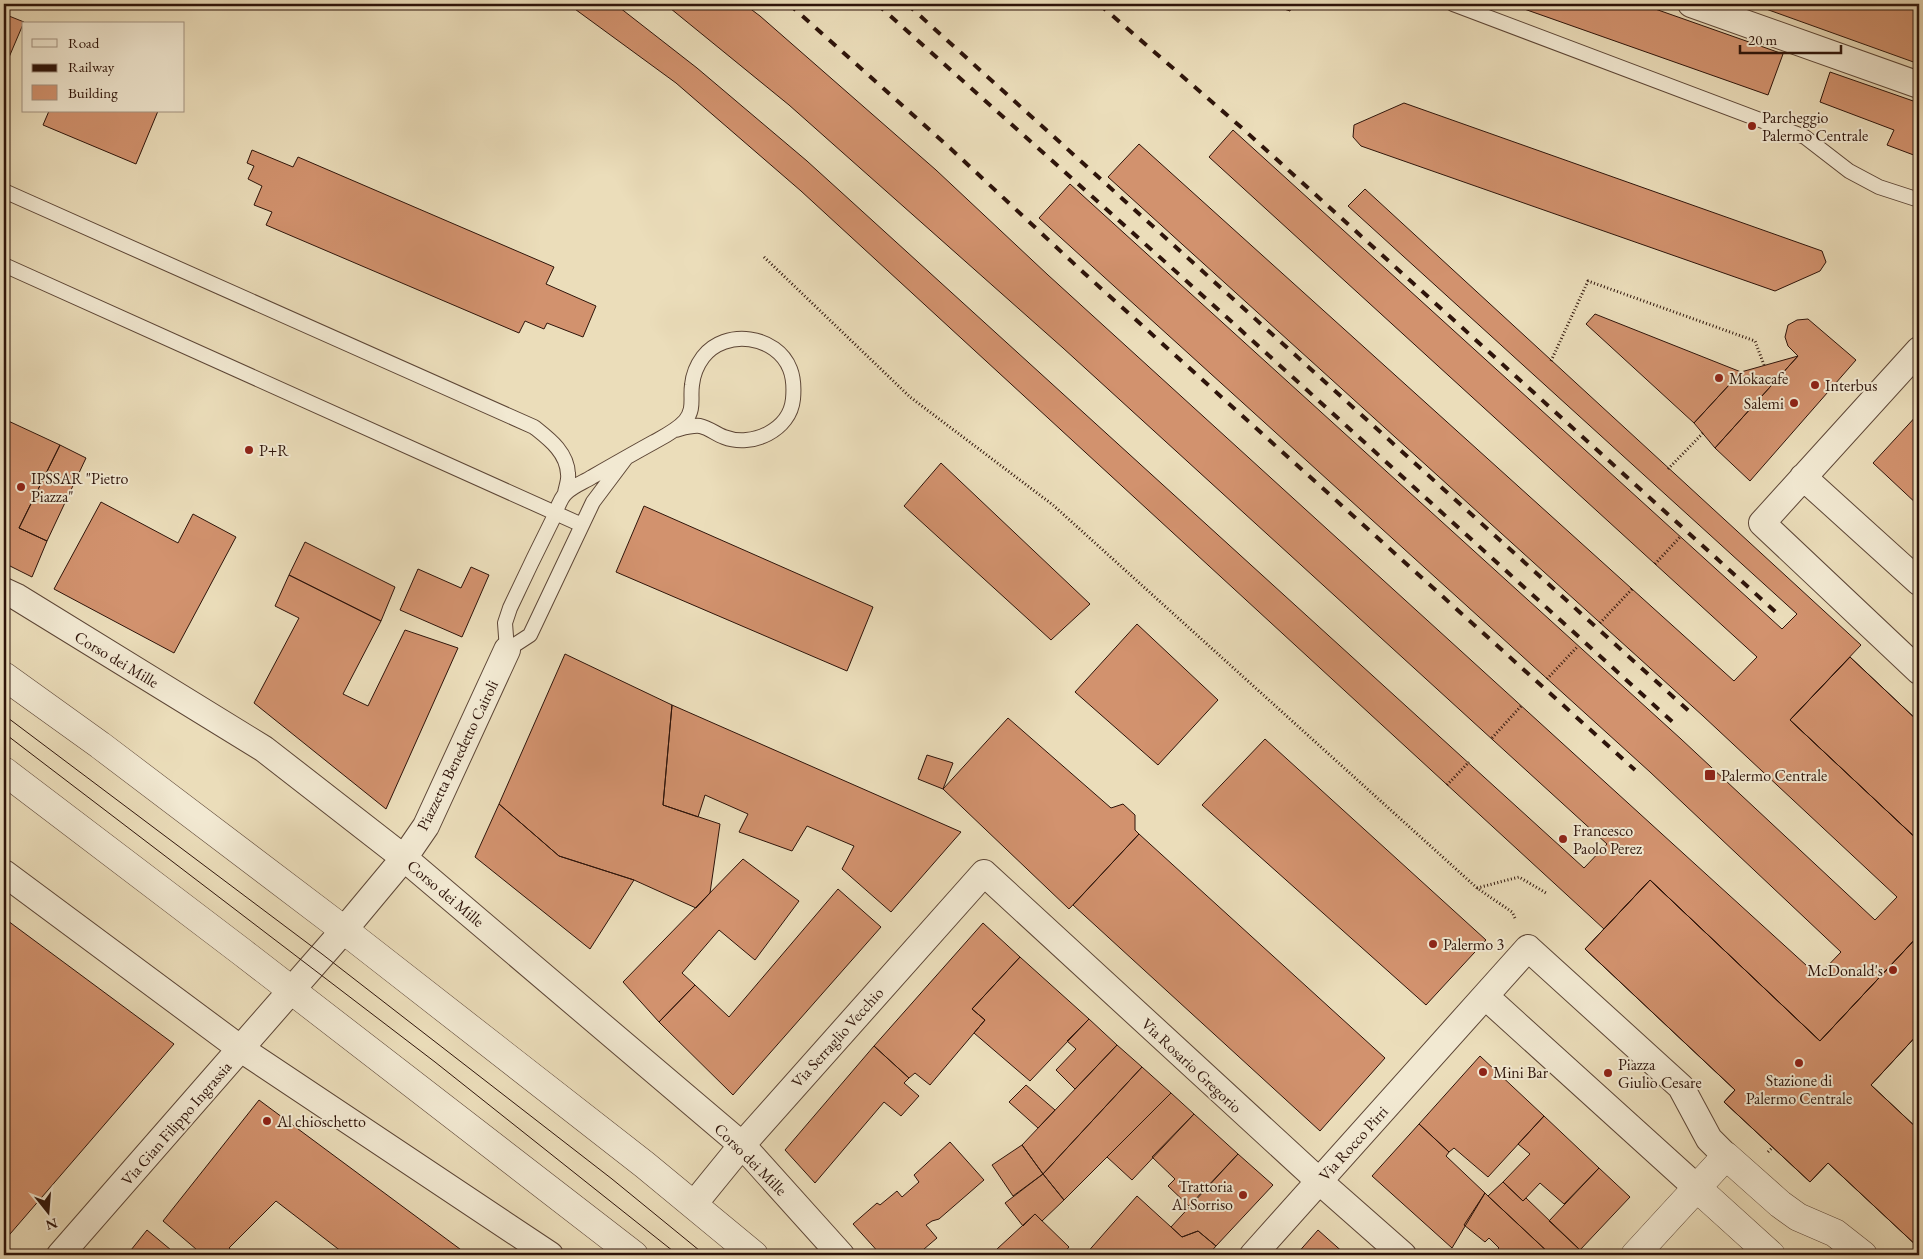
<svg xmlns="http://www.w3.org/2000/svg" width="1923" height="1259" viewBox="0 0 1923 1259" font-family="'EB Garamond',serif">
<rect width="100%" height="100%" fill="#ebddba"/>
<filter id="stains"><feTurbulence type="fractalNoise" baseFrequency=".004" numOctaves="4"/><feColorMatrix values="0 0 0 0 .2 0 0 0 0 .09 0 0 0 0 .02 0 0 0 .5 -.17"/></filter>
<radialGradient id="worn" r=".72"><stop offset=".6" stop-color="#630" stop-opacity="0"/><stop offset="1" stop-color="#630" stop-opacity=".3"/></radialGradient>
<!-- building -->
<path fill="#d2926e" stroke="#2e140a" d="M 568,4 L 615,4 L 697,68 L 807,161 L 1584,868 L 1607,844 L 1063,348 L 789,105 L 665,4 L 744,4 L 760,16 L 936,170 L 1048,275 L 1818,976 L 1841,952 L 1650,772 L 1039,218 L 1070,184 L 1681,739 L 1875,920 L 1897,897 L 1703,716 L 1108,177 L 1139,144 L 1734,681 L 1757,657 L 1209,157 L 1233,130 L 1782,629 L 1797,614 L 1348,206 L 1365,189 L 1861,645 L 1790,720 L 1919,841 L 1919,935 L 1820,1041 L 1650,880 L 1604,929 L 801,191 L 676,83 Z
M 1269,4 L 1292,4 L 1290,11 Z
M 1510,4 L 1641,4 L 1783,54 L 1768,95 Z
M 1752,4 L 1919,4 L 1919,64 Z
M 4,14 L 24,22 L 4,69 Z
M 1830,72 L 1919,103 L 1919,157 L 1887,145 L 1894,130 L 1820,102 Z
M 1404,103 L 1822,251 L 1826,262 L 1820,271 L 1775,291 L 1361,146 L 1353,137 L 1354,125 Z
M 49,111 L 158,111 L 136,164 L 43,125 Z
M 252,150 L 293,167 L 298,157 L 554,267 L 546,284 L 596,306 L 583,337 L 547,323 L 544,329 L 525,321 L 519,333 L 266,225 L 272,212 L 254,205 L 262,186 L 248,179 L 254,166 L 247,163 Z
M 1595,314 L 1741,372 L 1694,423 L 1586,324 Z
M 1808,319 L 1856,360 L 1750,481 L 1715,448 L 1798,356 L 1788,346 L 1785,337 L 1788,325 L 1797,320 Z
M 1798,356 L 1715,448 L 1694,423 L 1741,372 Z
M 1919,413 L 1919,506 L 1873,463 Z
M 4,419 L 60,445 L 19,528 L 47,541 L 32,577 L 4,563 Z
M 60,445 L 86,458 L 47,541 L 19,528 Z
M 941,463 L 1090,604 L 1051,640 L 904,506 Z
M 101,502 L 178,543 L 193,514 L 236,537 L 174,653 L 54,589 Z
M 644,506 L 873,607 L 847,671 L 616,572 Z
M 305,542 L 395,587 L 381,621 L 289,575 Z
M 471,567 L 489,575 L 462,637 L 400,610 L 418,569 L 461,588 Z
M 289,575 L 381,621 L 343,694 L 368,706 L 405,630 L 458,648 L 386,809 L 254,703 L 299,618 L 275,606 Z
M 1137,624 L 1218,700 L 1158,765 L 1075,692 Z
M 565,654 L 672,705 L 663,805 L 720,824 L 710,893 L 696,908 L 634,880 L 559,856 L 499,804 Z
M 1850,657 L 1919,722 L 1919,841 L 1790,720 Z
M 1850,657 L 1919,722 L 1919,841 L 1790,720 Z
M 672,705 L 961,832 L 891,912 L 842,869 L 854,846 L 807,826 L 792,851 L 739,832 L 748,814 L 705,795 L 698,817 L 663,805 Z
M 1008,718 L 1111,808 L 1123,804 L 1135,815 L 1135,830 L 1139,834 L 1069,909 L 943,789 Z
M 1265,739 L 1486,940 L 1426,1005 L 1202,805 Z
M 927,755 L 953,763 L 943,789 L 918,779 Z
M 499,804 L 559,856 L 634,880 L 590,949 L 475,857 Z
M 1139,834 L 1385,1058 L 1320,1131 L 1073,905 Z
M 743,859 L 799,901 L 755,960 L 719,930 L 682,973 L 695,985 L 659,1022 L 623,982 Z
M 1650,880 L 1820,1041 L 1919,935 L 1919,1033 L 1871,1085 L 1919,1130 L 1919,1248 L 1828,1163 L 1810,1182 L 1724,1102 L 1735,1090 L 1585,949 Z
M 1650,880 L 1820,1041 L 1919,935 L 1919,1033 L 1871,1085 L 1919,1130 L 1919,1248 L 1828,1163 L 1810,1182 L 1724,1102 L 1735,1090 L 1585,949 Z
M 838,889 L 881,927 L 733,1095 L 659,1022 L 695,985 L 729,1017 Z
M 4,918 L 174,1044 L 4,1241 Z
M 983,923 L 1020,957 L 972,1009 L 985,1020 L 930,1085 L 915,1073 L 909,1078 L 874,1046 Z
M 1020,957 L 1089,1019 L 1030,1081 L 974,1033 L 985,1020 L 972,1009 Z
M 1089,1019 L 1117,1045 L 1075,1089 L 1056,1070 L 1076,1049 L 1067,1041 Z
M 1117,1045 L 1142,1067 L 1043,1174 L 1022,1145 Z
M 874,1046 L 909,1078 L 904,1083 L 919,1096 L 901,1116 L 884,1102 L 815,1183 L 785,1150 Z
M 1480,1056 L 1544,1116 L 1488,1177 L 1454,1148 L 1449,1152 L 1419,1124 Z
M 1142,1067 L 1171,1093 L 1064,1200 L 1043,1174 Z
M 1026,1085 L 1055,1110 L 1038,1128 L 1009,1102 Z
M 1171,1093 L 1194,1114 L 1132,1180 L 1107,1157 Z
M 259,1100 L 468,1255 L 346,1255 L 276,1201 L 229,1248 L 237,1255 L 203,1255 L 163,1221 Z
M 1194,1114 L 1238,1154 L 1189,1206 L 1168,1186 L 1175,1179 L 1152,1157 Z
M 1544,1116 L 1599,1168 L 1564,1204 L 1540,1183 L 1523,1201 L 1503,1182 L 1530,1154 L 1518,1144 Z
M 1419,1124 L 1449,1152 L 1446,1156 L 1485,1193 L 1452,1248 L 1372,1176 Z
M 950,1142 L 984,1180 L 939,1219 L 932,1221 L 926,1225 L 937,1238 L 917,1255 L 881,1255 L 853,1224 L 877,1203 L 880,1205 L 897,1191 L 902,1197 L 919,1182 L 914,1175 Z
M 1022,1145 L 1043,1174 L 1013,1196 L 992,1165 Z
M 1238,1154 L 1273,1185 L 1216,1246 L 1198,1231 L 1182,1237 L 1171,1227 Z
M 1599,1168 L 1630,1197 L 1580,1250 L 1549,1221 Z
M 1043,1174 L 1064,1200 L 1042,1221 L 1035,1214 L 1023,1226 L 1005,1203 Z
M 1503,1182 L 1523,1201 L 1526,1198 L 1580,1250 L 1575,1255 L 1551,1255 L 1488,1196 Z
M 1485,1193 L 1488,1196 L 1551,1255 L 1492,1255 L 1499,1248 L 1489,1238 L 1485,1242 L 1464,1225 Z
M 1137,1196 L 1182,1237 L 1198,1231 L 1216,1246 L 1208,1255 L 1085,1255 Z
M 1035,1214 L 1069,1247 L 1062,1255 L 1004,1255 L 997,1249 Z
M 147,1230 L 177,1255 L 127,1255 Z
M 1318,1230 L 1346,1255 L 1296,1255 Z"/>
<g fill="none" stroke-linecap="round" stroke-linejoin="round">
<!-- service casing -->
<g stroke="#5d4636" stroke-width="16">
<path id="service" d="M 1453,4 L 1805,137 L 1849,171 L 1879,187 L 1919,200
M 4,191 L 534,427 C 549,439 567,452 568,474 C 569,480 566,487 565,493
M 4,265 L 582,525
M 626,458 L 593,502 L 530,635 L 507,650 L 505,623 L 510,608 C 524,578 538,549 553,519 C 556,512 560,498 566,493 C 573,486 584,482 592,477 C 613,465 634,453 654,442 C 665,436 677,430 685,421 C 695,409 690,398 692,385 C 693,375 697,365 703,357 C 725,328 777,335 790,369 C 794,379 794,388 793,399 C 790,430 752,448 724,437 C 716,434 709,428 700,426 C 692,425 683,428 675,430"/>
</g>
<!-- minor casing -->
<g stroke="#5d4636" stroke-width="28">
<path id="minor" d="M 1691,4 L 1919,85
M 1919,350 L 1762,523 L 1919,671
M 1803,477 L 1919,582
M 4,591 L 17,597 L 264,749 L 404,858 L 742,1145 L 841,1255
M 4,873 L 241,1049 L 550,1255
M 1697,1188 L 1485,996 L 1528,948 L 1681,1087 L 1709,1139 L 1726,1156
M 694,1204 L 742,1145 L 984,873 L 1319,1181 L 1403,1255
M 60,1255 L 344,930 L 404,858 L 426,826 L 507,650
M 1253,1255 L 1485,996"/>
</g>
<!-- tertiary casing -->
<g stroke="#5d4636" stroke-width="29">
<path id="tertiary" d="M 4,676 L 100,745 L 344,930 L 645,1165 L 754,1255
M 4,771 L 242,952 L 634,1255
M 1697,1188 L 1771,1255
M 1635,1255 L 1726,1156 L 1780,1204 L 1798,1217 L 1835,1233 L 1863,1255"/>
</g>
<!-- path -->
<path stroke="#2e140a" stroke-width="3" stroke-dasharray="1 2.5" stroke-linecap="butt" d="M 764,257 L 910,397 L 1053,505 L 1477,888 L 1512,912 L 1516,920
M 1551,361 L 1588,281 L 1755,341 L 1764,365
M 1668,469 L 1703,433
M 1655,564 L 1680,537
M 1600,623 L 1632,589
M 1547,679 L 1578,646
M 1492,738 L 1522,705
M 1447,785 L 1469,762
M 1477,888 L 1519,877 L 1546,893
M 1768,1152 L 1773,1147"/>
<!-- service -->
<use href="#service" stroke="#f2e9d2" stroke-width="14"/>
<!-- minor -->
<use href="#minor" stroke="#f2e9d2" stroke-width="26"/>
<!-- tertiary -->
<use href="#tertiary" stroke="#f2e9d2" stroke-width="28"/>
<!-- tram -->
<path stroke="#2e140a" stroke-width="1" d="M 4,715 L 322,954 L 612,1179 L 705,1255
M 4,733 L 435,1062 L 678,1255"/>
<!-- rail -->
<path stroke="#2e140a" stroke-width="4" stroke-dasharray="9 9" stroke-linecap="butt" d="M 789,4 L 951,149 L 1084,273 L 1635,770
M 877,4 L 1211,303 L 1677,726
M 907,4 L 1690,712
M 1099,4 L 1242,128 L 1779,615"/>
</g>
<!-- markers -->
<g fill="#8f2418" stroke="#f2e9d2" stroke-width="2">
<circle cx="1752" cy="126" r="5"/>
<circle cx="1719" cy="378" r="5"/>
<circle cx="1815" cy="385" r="5"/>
<circle cx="1794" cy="403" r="5"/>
<circle cx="249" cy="450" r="5"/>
<circle cx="21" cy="487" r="5"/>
<rect x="1704" y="769" width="12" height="12" rx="2.5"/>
<circle cx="1563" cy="839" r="5"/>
<circle cx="1433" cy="944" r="5"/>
<circle cx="1893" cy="970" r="5"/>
<circle cx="1799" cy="1063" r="5"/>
<circle cx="1483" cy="1072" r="5"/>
<circle cx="1608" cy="1073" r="5"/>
<circle cx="267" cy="1121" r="5"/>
<circle cx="1243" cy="1195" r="5"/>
</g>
<g text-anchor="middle" stroke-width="4" stroke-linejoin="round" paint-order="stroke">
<!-- poi labels -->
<g font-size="16" fill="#2e140a" stroke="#f2e9d2" text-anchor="start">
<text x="1762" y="123">Parcheggio<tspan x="1762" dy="18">Palermo Centrale</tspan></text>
<text x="1729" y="384">Mokacafe</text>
<text x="1825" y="391">Interbus</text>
<text x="1784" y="409" text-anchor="end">Salemi</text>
<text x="259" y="456">P+R</text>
<text x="31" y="484">IPSSAR "Pietro<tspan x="31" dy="18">Piazza"</tspan></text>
<text x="1721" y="781">Palermo Centrale</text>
<text x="1573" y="836">Francesco<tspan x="1573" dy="18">Paolo Perez</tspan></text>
<text x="1443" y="950">Palermo 3</text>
<text x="1883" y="976" text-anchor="end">McDonald's</text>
<text x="1618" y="1070">Piazza<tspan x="1618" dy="18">Giulio Cesare</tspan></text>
<text x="1493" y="1078">Mini Bar</text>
<text x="1799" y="1086" text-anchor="middle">Stazione di<tspan x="1799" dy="18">Palermo Centrale</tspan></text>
<text x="277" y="1127">Al chioschetto</text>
<text x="1233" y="1192" text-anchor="end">Trattoria<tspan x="1233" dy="18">Al Sorriso</tspan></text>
</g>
<!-- street labels -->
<g font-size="16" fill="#2e140a" stroke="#f2e9d2">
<text transform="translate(117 659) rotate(31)" y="6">Corso dei Mille</text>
<text transform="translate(457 755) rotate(-64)" y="6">Piazzetta Benedetto Cairoli</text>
<text transform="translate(446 893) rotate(40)" y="6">Corso dei Mille</text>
<text transform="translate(837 1037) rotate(-48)" y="6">Via Serraglio Vecchio</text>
<text transform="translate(1192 1065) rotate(43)" y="6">Via Rosario Gregorio</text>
<text transform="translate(176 1123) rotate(-49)" y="6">Via Gian Filippo Ingrassia</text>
<text transform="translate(1353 1143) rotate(-48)" y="6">Via Rocco Pirri</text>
<text transform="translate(751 1159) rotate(45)" y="6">Corso dei Mille</text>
</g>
</g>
<!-- margin -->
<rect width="1923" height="1259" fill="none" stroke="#ebddba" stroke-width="20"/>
<rect x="5" y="5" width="1913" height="1249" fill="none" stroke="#2e140a" stroke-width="2.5"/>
<rect x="10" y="10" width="1903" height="1239" fill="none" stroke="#2e140a"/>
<!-- legend -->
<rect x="22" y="22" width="162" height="90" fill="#f2e9d2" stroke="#a49482"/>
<rect x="32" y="39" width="25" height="8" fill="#f2e9d2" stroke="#a49482"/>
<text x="68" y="48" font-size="15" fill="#2e140a">Road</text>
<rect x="32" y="64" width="25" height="8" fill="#2e140a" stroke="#a49482"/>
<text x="68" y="72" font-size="15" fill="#2e140a">Railway</text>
<rect x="32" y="85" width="25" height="15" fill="#d2926e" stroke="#a49482"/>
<text x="68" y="98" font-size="15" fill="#2e140a">Building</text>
<!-- north arrow -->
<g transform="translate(48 1212) rotate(163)" stroke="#f2e9d2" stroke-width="4" paint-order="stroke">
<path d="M0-4L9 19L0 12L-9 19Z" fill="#2e140a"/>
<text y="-8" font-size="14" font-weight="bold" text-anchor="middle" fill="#2e140a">N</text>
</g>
<!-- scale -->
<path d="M1740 45v8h101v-8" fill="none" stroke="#2e140a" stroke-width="2.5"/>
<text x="1748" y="45" font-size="15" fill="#2e140a" stroke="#f2e9d2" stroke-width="4" paint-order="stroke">20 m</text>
<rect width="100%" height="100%" filter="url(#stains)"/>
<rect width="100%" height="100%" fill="url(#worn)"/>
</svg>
